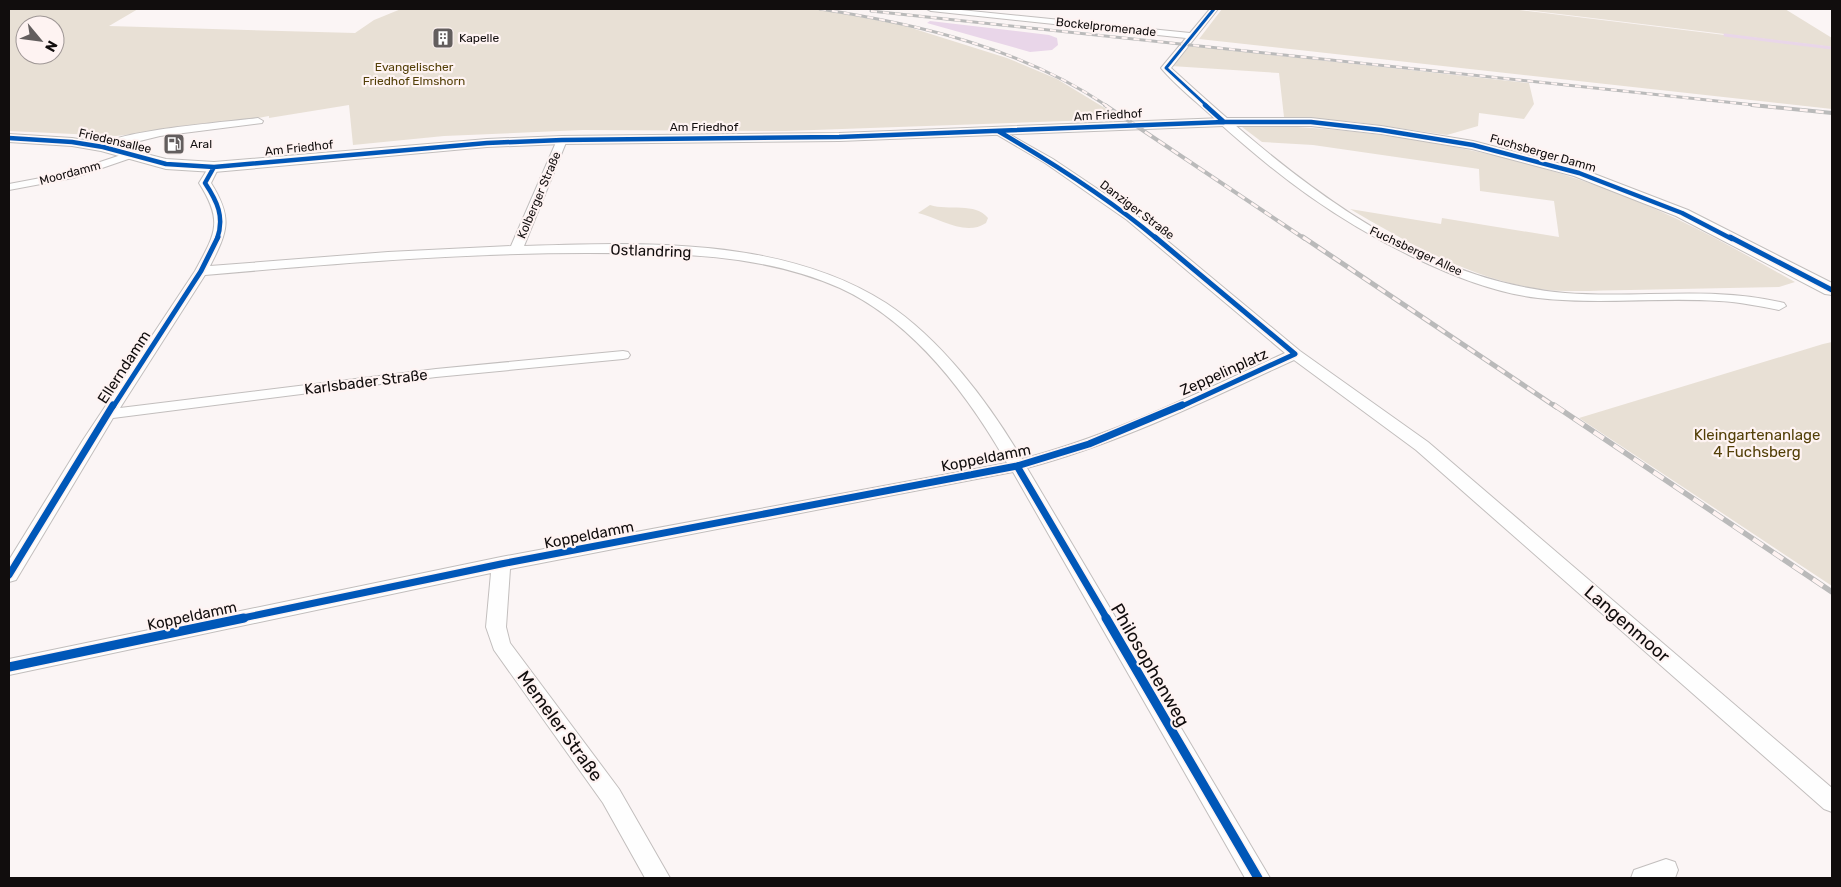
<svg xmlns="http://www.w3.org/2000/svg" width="1841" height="887" viewBox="0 0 1841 887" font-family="Rubik,sans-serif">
<rect width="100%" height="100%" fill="#fbf5f5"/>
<!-- green -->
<path fill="#e8e0d5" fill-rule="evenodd" d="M 9,9 L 138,9 L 109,26 L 355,33 L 374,20 L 401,9 L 812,9 L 829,11 L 902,25 L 1007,58 L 1057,79 L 1123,119 L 786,131 L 583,130 L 444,136 L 353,145 L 349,105 L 269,118 L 269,116 L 235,122 L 116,136 L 9,131 ZM 25,25 L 55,25 L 55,55 L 25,55 Z
M 1222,9 L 1511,9 L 1832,48 L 1832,109 L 1199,39 Z
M 1518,9 L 1785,9 L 1832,38 L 1832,47 Z
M 1190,46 L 1529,83 L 1534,104 L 1524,119 L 1479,113 L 1478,126 L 1447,135 L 1356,122 L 1284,117 L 1279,73 L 1171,66 Z
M 1282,126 C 1416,133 1553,160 1675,218 C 1715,237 1755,260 1795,282 L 1779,287 C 1729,288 1679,289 1630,290 C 1600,290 1568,293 1539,289 C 1469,278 1410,244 1350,209 L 1441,224 L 1442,218 L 1559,237 L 1554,201 L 1480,191 L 1479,169 L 1313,145 L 1262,142 L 1242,127 Z
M 930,205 C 949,211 975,202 988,218 L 986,223 C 965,237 940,218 918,213 Z
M 1832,342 L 1832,586 L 1579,418 L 1823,344 Z"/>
<!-- water -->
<path fill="#e9d6e9" d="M 930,21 L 1049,35 L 1057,38 L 1058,45 L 1052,50 L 1030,52 L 927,23 Z"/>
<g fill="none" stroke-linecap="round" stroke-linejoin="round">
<!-- stream -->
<path stroke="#e9d6e9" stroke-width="3" d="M 1725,35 L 1832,48"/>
<!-- street casing -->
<g stroke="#c2bebd" stroke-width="2">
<path id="street" d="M 927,9 L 951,9 L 1190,33 L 1210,9 L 1218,9 L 1171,68 C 1283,170 1407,279 1565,293 C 1639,299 1710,285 1784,303 L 1786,306 L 1779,310 C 1759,306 1740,302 1719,301 C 1659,297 1599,305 1538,298 C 1495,293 1453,276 1413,257 C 1336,220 1279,177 1216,120 C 1198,103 1177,87 1161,68 L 1186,38 L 931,11 Z
M 258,118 L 263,121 L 262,123 L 160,136 L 103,150 L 98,147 C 115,130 229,122 258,118 Z
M 998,128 L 1053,159 L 1135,214 L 1300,351 L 1428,442 L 1832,788 L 1832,812 L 1824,809 L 1416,450 L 1294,360 C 1206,400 1121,443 1027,468 L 1270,878 L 1245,878 L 1013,472 L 510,569 L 506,627 L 510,643 L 619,789 L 670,878 L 645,878 L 603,803 L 494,650 L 486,627 L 491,573 L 9,675 L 9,659 L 501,557 L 1007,463 C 968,395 914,322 840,288 C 761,253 673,253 587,253 C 459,253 332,264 205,275 L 120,408 L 436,369 L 623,351 L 628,352 L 630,355 L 628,358 L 623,359 L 436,377 L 113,418 L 16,580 L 9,582 L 9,560 L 83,440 L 195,271 C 215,234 224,222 199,183 L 210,165 L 214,164 L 219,167 L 211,183 C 233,218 228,231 210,266 L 388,252 L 511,246 L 557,140 L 558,138 L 566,138 L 567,140 L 524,246 C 641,242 783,237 886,303 C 941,339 989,403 1022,459 C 1114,435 1199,392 1285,353 L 1127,220 L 1045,163 L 994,133 L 993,131 Z
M 130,152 L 134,153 L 135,155 L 134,157 L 73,178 L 9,190 L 9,184 L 67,173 Z
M 1666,859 L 1675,862 L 1678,870 L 1675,878 L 1631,878 L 1634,870 Z"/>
</g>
<!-- secondary casing -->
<g stroke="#c2bebd" stroke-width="2">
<path id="secondary" d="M 1224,118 L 1311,118 L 1381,126 L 1473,141 L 1584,170 L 1688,210 L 1832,283 L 1832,295 L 1825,294 L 1676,216 L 1574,176 L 1472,149 L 1381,134 L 1311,126 L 1224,126 L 839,141 L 562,144 L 487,147 L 214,172 L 166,169 L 101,151 L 72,146 L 9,142 L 9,134 L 72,138 L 103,143 L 166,159 L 214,162 L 487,139 L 562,136 L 839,133 Z"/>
</g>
<!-- street -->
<use href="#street" fill="#fefefe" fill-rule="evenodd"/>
<!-- secondary -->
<use href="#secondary" fill="#fefefe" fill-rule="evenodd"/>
<!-- rail-far3 casing -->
<g stroke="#bababa" stroke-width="3">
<path id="rail-far3" d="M 820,9 C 919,24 1023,49 1107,106
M 871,11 L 1764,106"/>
</g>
<!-- rail-far2 casing -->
<g stroke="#bababa" stroke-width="4">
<path id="rail-far2" d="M 1105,105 L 1305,239
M 1752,105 L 1832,113"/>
</g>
<!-- rail-far1 casing -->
<g stroke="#bababa" stroke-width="5">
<path id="rail-far1" d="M 1303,237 L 1556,407"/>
</g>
<!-- rail casing -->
<g stroke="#bababa" stroke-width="5.5">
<path id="rail" d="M 1554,405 L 1832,592"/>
</g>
<!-- rail-far3 -->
<use href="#rail-far3" stroke="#fef3f2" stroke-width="2" stroke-dasharray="6" stroke-linecap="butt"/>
<!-- rail-far2 -->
<use href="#rail-far2" stroke="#fef3f2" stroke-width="2.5" stroke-dasharray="8" stroke-linecap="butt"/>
<!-- rail-far1 -->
<use href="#rail-far1" stroke="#fef3f2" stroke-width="3" stroke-dasharray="9" stroke-linecap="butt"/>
<!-- rail -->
<use href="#rail" stroke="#fef3f2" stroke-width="4" stroke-dasharray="12" stroke-linecap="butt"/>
<!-- cycleway-far4 casing -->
<g stroke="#fef3f2" stroke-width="5">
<path id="cycleway-far4" d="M 1207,106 L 1166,68 L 1214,9"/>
</g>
<!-- cycleway-far3 casing -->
<g stroke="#fef3f2" stroke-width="6">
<path id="cycleway-far3" d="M 1205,105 L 1224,122
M 998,131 C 1053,163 1108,198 1157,239
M 9,138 L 72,142 L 103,147 L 166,164 L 214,167 L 487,143 L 562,140 L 839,137 L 1224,122 L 1311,122 L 1381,130 L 1473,145 L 1579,173 L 1682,213 L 1732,239
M 214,167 L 205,183 C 217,201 225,217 217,239"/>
</g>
<!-- cycleway-far2 casing -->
<g stroke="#fef3f2" stroke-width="8">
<path id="cycleway-far2" d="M 1155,237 L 1295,354 L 1180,407
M 1730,237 L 1832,290
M 113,407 L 201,271 L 218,237"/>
</g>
<!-- cycleway-far1 casing -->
<g stroke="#fef3f2" stroke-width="10">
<path id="cycleway-far1" d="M 1017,466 L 1107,619
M 9,575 L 113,405
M 238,619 L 501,564 L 1017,466 L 1089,444 L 1182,405"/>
</g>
<!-- cycleway casing -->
<g stroke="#fef3f2" stroke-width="12">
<path id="cycleway" d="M 1106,618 L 1258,878
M 9,667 L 244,618"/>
</g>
<!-- cycleway-far4 -->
<use href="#cycleway-far4" stroke="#0057b8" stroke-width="3"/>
<!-- cycleway-far3 -->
<use href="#cycleway-far3" stroke="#0057b8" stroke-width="4.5"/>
<!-- cycleway-far2 -->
<use href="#cycleway-far2" stroke="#0057b8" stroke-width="5"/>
<!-- cycleway-far1 -->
<use href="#cycleway-far1" stroke="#0057b8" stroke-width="7"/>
<!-- cycleway -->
<use href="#cycleway" stroke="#0057b8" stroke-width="9"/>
</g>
<!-- icons -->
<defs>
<g id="building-square" transform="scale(1.125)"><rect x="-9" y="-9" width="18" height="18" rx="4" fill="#635e5e" stroke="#fef3f2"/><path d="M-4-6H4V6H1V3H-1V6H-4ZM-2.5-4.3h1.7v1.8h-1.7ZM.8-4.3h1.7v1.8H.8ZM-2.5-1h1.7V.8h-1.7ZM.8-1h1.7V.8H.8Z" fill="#fff"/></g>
<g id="fuel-square" transform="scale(1.125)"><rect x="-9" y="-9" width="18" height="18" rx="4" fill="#635e5e" stroke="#fef3f2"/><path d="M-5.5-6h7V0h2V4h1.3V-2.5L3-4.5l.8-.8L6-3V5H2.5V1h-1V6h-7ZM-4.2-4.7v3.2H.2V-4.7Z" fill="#fff"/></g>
</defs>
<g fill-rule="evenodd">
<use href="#building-square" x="443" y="38"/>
<use href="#fuel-square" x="174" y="144"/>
</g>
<g text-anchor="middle" stroke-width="4.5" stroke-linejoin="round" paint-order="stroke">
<!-- far-street labels -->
<g font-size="12" fill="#110d0d" stroke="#fef3f2">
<text transform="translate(1106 27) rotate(6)" y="4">Bockelpromenade</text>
<text transform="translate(1108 115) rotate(-3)" y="4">Am Friedhof</text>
<text x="704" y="131">Am Friedhof</text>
<text transform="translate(115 141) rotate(13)" y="4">Friedensallee</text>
<text transform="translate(299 148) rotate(-6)" y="4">Am Friedhof</text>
<text transform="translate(1543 153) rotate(16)" y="4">Fuchsberger Damm</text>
<text transform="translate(70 173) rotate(-15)" y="4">Moordamm</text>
<text transform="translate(539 195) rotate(-67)" y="4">Kolberger Straße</text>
<text transform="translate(1137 210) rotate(37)" y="4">Danziger Straße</text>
<text transform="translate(1416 251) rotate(25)" y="4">Fuchsberger Allee</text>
</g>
<!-- far-poi labels -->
<g font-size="12" fill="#110d0d" stroke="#fef3f2" text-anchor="start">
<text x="459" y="42">Kapelle</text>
<text x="190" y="148">Aral</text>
</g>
<!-- far-park labels -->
<g font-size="12" fill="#533f07" stroke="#fef3f2">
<text x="414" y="71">Evangelischer<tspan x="414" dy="14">Friedhof Elmshorn</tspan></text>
</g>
<!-- street labels -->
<g font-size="15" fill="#110d0d" stroke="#fef3f2">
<text transform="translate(651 251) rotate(2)" y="5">Ostlandring</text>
<text transform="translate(124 367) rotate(-57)" y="5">Ellerndamm</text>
<text transform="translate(1224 372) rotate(-24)" y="5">Zeppelinplatz</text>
<text transform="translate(366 382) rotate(-7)" y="5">Karlsbader Straße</text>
<text transform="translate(986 458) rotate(-11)" y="5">Koppeldamm</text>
<text transform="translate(589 535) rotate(-11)" y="5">Koppeldamm</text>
<text transform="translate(192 616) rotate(-12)" y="5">Koppeldamm</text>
</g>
<!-- park labels -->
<g font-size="15" fill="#533f07" stroke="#fef3f2">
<text x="1757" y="440">Kleingartenanlage<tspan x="1757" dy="17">4 Fuchsberg</tspan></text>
</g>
<!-- near-street labels -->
<g font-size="18" fill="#110d0d" stroke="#fef3f2">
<text transform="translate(1627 624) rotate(41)" y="6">Langenmoor</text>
<text transform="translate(1150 665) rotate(60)" y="6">Philosophenweg</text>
<text transform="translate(560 726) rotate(54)" y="6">Memeler Straße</text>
</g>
</g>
<!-- border -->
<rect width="1841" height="887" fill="none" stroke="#110d0d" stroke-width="20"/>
<!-- north arrow -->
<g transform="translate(40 40) rotate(119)"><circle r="24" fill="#fef3f2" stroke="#9f9796"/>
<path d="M0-4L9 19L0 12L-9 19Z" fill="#635e5e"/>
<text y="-8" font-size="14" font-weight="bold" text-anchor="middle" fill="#110d0d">N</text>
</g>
</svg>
